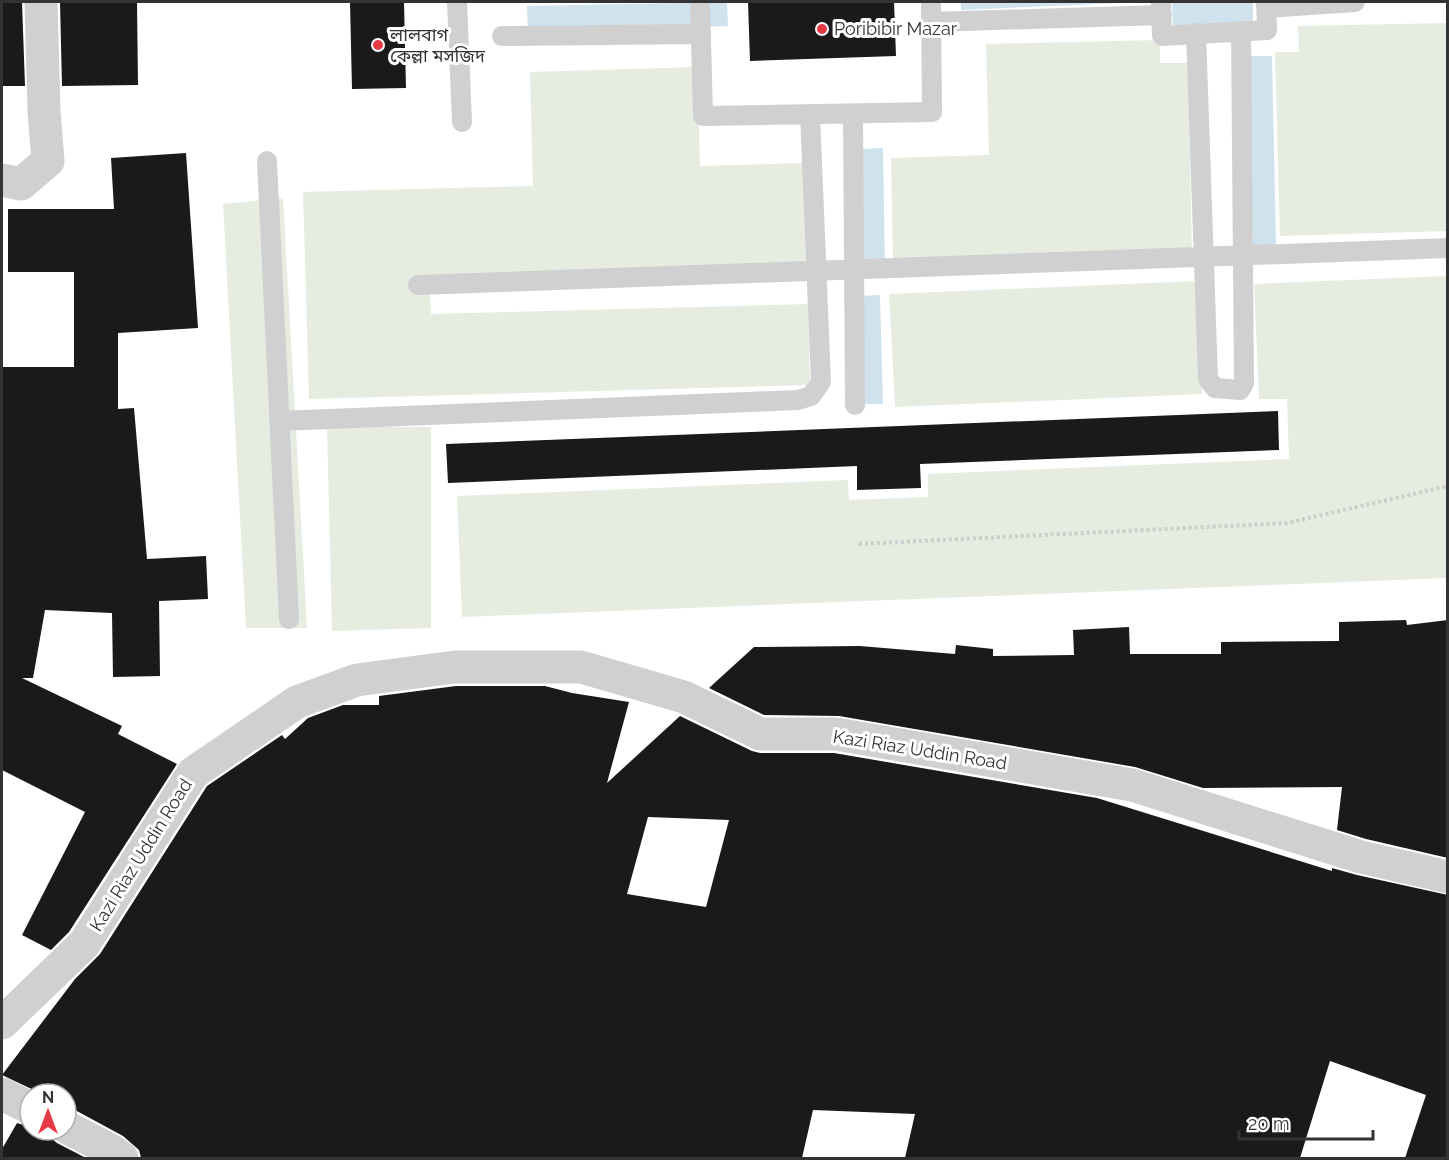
<svg xmlns="http://www.w3.org/2000/svg" width="1449" height="1160" viewBox="0 0 1449 1160" font-family="Raleway,'Noto Sans Bengali',sans-serif">
<rect width="100%" height="100%" fill="#fff"/>
<!-- green -->
<path fill="#e6ecdf" d="M 1447,23 L 1447,231 L 1280,236 L 1275,52 L 1299,52 L 1298,26 Z
M 1160,40 L 1160,63 L 1188,63 L 1192,255 L 893,262 L 891,158 L 989,155 L 986,44 Z
M 697,67 L 700,166 L 803,163 L 806,265 L 429,275 L 431,314 L 808,304 L 810,385 L 309,399 L 303,192 L 533,186 L 530,72 Z
M 283,198 L 307,628 L 246,628 L 223,204 Z
M 1447,276 L 1447,578 L 462,617 L 457,496 L 848,480 L 849,500 L 928,497 L 928,474 L 1289,459 L 1287,399 L 1259,399 L 1254,284 Z
M 1197,281 L 1202,394 L 895,407 L 889,294 Z
M 327,427 L 431,427 L 431,628 L 332,631 Z"/>
<!-- water -->
<path fill="#cfe2ee" d="M 727,2 L 728,26 L 528,32 L 527,6 Z
M 961,2 L 1145,2 L 961,10 Z
M 1172,2 L 1253,2 L 1253,24 L 1173,26 Z
M 1248,56 L 1272,56 L 1276,247 L 1253,248 Z
M 883,148 L 885,272 L 862,273 L 860,149 Z
M 880,295 L 883,404 L 860,404 L 857,296 Z"/>
<!-- building -->
<path fill="#1a1a1a" fill-rule="evenodd" d="M 2,2 L 22,2 L 25,86 L 2,86 Z
M 60,2 L 137,2 L 138,85 L 62,86 Z
M 350,2 L 404,2 L 406,88 L 352,89 Z
M 748,2 L 894,2 L 896,56 L 750,61 Z
M 186,153 L 198,328 L 118,333 L 118,409 L 134,408 L 147,559 L 206,556 L 208,599 L 159,601 L 160,676 L 113,677 L 112,613 L 45,610 L 33,678 L 22,678 L 122,726 L 118,734 L 177,764 L 69,932 L 51,950 L 22,935 L 85,812 L 2,770 L 2,367 L 74,367 L 74,272 L 8,272 L 8,209 L 114,209 L 111,158 Z
M 1278,411 L 1279,450 L 920,464 L 921,488 L 857,490 L 857,466 L 448,483 L 446,444 Z
M 1406,620 L 1407,625 L 1448,620 L 1448,858 L 1366,839 L 1337,830 L 1342,787 L 1203,788 L 1135,767 L 839,716 L 764,715 L 709,688 L 754,647 L 860,646 L 955,654 L 956,645 L 993,649 L 993,656 L 1074,655 L 1073,630 L 1129,627 L 1130,654 L 1221,654 L 1221,642 L 1339,641 L 1339,622 Z
M 456,686 L 545,686 L 572,693 L 629,702 L 607,783 L 680,716 L 752,751 L 760,753 L 834,753 L 1097,798 L 1332,871 L 1332,868 L 1357,875 L 1448,895 L 1448,1158 L 1405,1158 L 1426,1095 L 1330,1061 L 1300,1158 L 905,1158 L 915,1114 L 813,1110 L 802,1158 L 141,1158 L 139,1150 L 123,1136 L 75,1110 L 66,1108 L 66,1094 L 42,1094 L 2,1075 L 75,979 L 100,954 L 207,786 L 282,735 L 285,739 L 308,718 L 343,705 L 379,705 L 379,696 ZM 648,817 L 729,820 L 706,907 L 627,894 Z
M 17,1123 L 30,1127 L 30,1130 L 48,1130 L 51,1138 L 57,1143 L 86,1158 L 2,1158 L 2,1149 Z"/>
<g fill="none" stroke-linecap="round" stroke-linejoin="round">
<!-- path -->
<path stroke="#cdcdcd" stroke-width="4" stroke-dasharray="3 3" stroke-linecap="butt" d="M 859,544 L 1287,523 L 1448,486"/>
<!-- service -->
<path stroke="#d0d0d0" stroke-width="20" d="M 457,2 L 462,122
M 700,2 L 703,116 L 932,112 L 931,2
M 1161,4 L 1162,36 L 1267,30 L 1266,2
M 1267,8 L 1355,2
M 931,22 L 1162,15
M 1196,33 L 1208,379 L 1215,388 L 1240,390 L 1244,383 L 1241,31
M 502,36 L 700,34
M 853,114 L 855,405
M 267,161 L 289,619
M 418,285 L 1448,248
M 279,421 L 798,400 L 811,396 L 821,382 L 810,114"/>
<!-- minor -->
<path stroke="#d0d0d0" stroke-width="33" d="M 2,180 L 21,184 L 48,161 L 44,111 L 41,2
M 2,1094 L 30,1108
M 66,1127 L 112,1151 L 122,1158"/>
<!-- tertiary -->
<path stroke="#d0d0d0" stroke-width="33" d="M 2,1023 L 84,944 L 193,773 L 297,702 L 357,680 L 455,667 L 581,667 L 684,697 L 760,734 L 836,734 L 1132,785 L 1361,857 L 1448,877"/>
</g>
<!-- markers -->
<g fill="#e63946" stroke="#fff" stroke-width="2">
<circle cx="822" cy="29" r="6"/>
<circle cx="378" cy="45" r="6"/>
</g>
<g text-anchor="middle" stroke-width="6" stroke-linejoin="round" paint-order="stroke">
<!-- poi labels -->
<g font-size="18" fill="#333" stroke="#fff" text-anchor="start">
<text x="834" y="35">Poribibir Mazar</text>
<text x="390" y="41">লালবাগ<tspan x="390" dy="21">কেল্লা মসজিদ</tspan></text>
</g>
<!-- street labels -->
<g font-size="18" fill="#333" stroke="#fff">
<text transform="translate(920 750) rotate(9)" y="6">Kazi Riaz Uddin Road</text>
<text transform="translate(141 855) rotate(-58)" y="6">Kazi Riaz Uddin Road</text>
</g>
</g>
<!-- border -->
<rect width="1449" height="1160" fill="none" stroke="#333333" stroke-width="6"/>
<!-- north arrow -->
<g transform="translate(48 1112)"><circle r="28" fill="#ffffff" stroke="#adadad" stroke-width="1.5"/>
<path d="M0-4.5L10 22L0 15L-10 22Z" fill="#e63946"/>
<text y="-9" font-size="16" font-weight="bold" text-anchor="middle" fill="#333333">N</text>
</g>
<!-- scale -->
<path d="M1239 1130v9h134v-9" fill="none" stroke="#333333" stroke-width="3"/>
<text x="1248" y="1130" font-size="18" fill="#333333" stroke="#ffffff" stroke-width="4.5" paint-order="stroke">20 m</text>
</svg>
